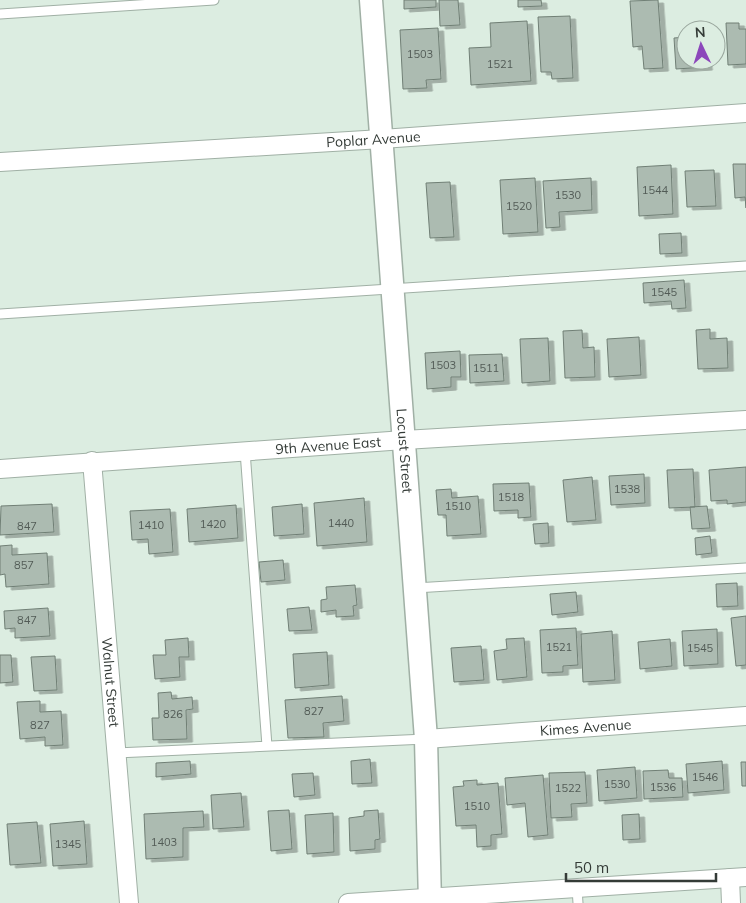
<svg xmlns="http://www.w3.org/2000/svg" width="746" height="903" viewBox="0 0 746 903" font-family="Mulish,sans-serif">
<defs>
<filter id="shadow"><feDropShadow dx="5.5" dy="3" stdDeviation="0" flood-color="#0004"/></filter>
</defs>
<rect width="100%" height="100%" fill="#dcede1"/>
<!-- building -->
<path fill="#acbbb1" stroke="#707f75" filter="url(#shadow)" d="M 404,0 L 436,0 L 436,7 L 404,9 Z
M 439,0 L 458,0 L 460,25 L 440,26 Z
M 518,0 L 541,0 L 542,6 L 518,7 Z
M 658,0 L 663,68 L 644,69 L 642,46 L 633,47 L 630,1 Z
M 570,16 L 573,78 L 552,79 L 551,72 L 541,72 L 538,17 Z
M 527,21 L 531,81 L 471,85 L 469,48 L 491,47 L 490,23 Z
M 726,23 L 739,23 L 739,29 L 746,29 L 746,64 L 728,65 Z
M 438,28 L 441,79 L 426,80 L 427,88 L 403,89 L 400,30 Z
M 686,37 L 686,60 L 706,60 L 707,67 L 676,69 L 674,38 Z
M 733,164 L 746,164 L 746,208 L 745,197 L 735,198 Z
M 671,165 L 673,214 L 639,216 L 637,167 Z
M 714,170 L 716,206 L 687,207 L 685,171 Z
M 535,178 L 538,232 L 503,234 L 500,180 Z
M 591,178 L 592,210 L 559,212 L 560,227 L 546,228 L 543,181 Z
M 450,182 L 454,237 L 430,238 L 426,183 Z
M 681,233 L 682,253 L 660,254 L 659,234 Z
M 684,280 L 686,308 L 672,309 L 671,301 L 644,303 L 643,283 Z
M 710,329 L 710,339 L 727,338 L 728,368 L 698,369 L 696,330 Z
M 582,330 L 583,348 L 594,347 L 595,377 L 565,378 L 563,331 Z
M 639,337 L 641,375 L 609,377 L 607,339 Z
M 548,338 L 550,381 L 522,383 L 520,339 Z
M 460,351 L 461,377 L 451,377 L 451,387 L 427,389 L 425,353 Z
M 502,354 L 504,381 L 470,383 L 469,355 Z
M 746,467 L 746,502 L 727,504 L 727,500 L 711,501 L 709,470 Z
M 693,469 L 695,507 L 669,508 L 667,470 Z
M 644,474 L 645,503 L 611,505 L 609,476 Z
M 592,477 L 596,520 L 567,522 L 563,480 Z
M 529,483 L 531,517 L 518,518 L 518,510 L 494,511 L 493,484 Z
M 451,489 L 452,498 L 478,496 L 481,534 L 447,536 L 446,515 L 438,515 L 436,490 Z
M 364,498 L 367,542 L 317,546 L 314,503 Z
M 52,504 L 54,532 L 0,535 L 1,506 Z
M 302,504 L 304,534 L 274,536 L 272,507 Z
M 236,505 L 238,538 L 189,542 L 187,509 Z
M 707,506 L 710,528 L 692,529 L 690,507 Z
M 170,509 L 173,552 L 149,554 L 148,539 L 132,540 L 130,511 Z
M 548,523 L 549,543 L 535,544 L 533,524 Z
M 710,536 L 712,553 L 696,555 L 695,538 Z
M 12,545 L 12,555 L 47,553 L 49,584 L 6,587 L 5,574 L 0,575 L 0,546 Z
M 283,560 L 285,580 L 261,582 L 259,562 Z
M 737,583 L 738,606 L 717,607 L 716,584 Z
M 355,585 L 357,605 L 353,606 L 354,616 L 336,617 L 336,610 L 321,612 L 321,600 L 327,599 L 326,587 Z
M 576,592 L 578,612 L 552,615 L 550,594 Z
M 309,607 L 312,630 L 289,631 L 287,609 Z
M 48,608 L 50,636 L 15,638 L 15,628 L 5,629 L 4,611 Z
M 746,616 L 746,665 L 736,666 L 731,618 Z
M 576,628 L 578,665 L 563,666 L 563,672 L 542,673 L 540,630 Z
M 717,629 L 718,664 L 684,666 L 682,631 Z
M 612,631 L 615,680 L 583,682 L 581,634 Z
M 188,638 L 189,657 L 179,657 L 180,677 L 155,679 L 153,655 L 166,655 L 165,640 Z
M 524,638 L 527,677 L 497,680 L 494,651 L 507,649 L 506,639 Z
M 670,639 L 672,666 L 640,669 L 638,642 Z
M 481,646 L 484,680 L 454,682 L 451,648 Z
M 327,652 L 329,685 L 295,688 L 293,654 Z
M 0,655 L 11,655 L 13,682 L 0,683 Z
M 55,656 L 57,690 L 34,691 L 31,657 Z
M 171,692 L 172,699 L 192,697 L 193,709 L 186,710 L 187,739 L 153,740 L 152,718 L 159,718 L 158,693 Z
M 342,696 L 344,721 L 323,723 L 324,737 L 288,738 L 285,700 Z
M 40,701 L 40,712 L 61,711 L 63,745 L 45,746 L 45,737 L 20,739 L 17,702 Z
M 370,759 L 372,783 L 352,784 L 351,761 Z
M 190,761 L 191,774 L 156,777 L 156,763 Z
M 722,761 L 724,790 L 688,793 L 686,764 Z
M 741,762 L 746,762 L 746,786 L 742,786 Z
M 635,767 L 637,798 L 599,801 L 597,770 Z
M 668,770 L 669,778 L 682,778 L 683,797 L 644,799 L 643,771 Z
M 585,772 L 587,803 L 571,804 L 572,817 L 551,818 L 549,773 Z
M 313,773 L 315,795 L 294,797 L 292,774 Z
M 543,775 L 548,835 L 528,837 L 525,803 L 507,805 L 505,778 Z
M 477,780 L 477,785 L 498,783 L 502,834 L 491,835 L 491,846 L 477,847 L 476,825 L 456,826 L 453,787 L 464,786 L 463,781 Z
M 241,793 L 244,827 L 213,829 L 211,795 Z
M 289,810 L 292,849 L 271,851 L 268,811 Z
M 378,810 L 380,839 L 375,840 L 375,849 L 350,851 L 349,818 L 364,816 L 364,811 Z
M 203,811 L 204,827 L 183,828 L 183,857 L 146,859 L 144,814 Z
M 333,813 L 334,852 L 307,854 L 305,815 Z
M 639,814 L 640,839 L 623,840 L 622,815 Z
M 84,821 L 87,864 L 53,866 L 50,824 Z
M 37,822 L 41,863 L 10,865 L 7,824 Z"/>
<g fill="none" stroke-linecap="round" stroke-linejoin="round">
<!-- service casing -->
<g stroke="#a0b0a5" stroke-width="11">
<path id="service" d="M 0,14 L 214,0
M 0,314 L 746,266
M 245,451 L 267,746
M 415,588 L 746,568
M 116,753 L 426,739
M 577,888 L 578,903"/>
</g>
<!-- minor casing -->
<g stroke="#a0b0a5" stroke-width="20">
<g id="minor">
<path id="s1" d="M 0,162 L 382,139 L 746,113"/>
<path id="s2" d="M 92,461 L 129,903"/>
<path id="s3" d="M 0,469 L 404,440 L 746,420"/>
<path id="s4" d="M 426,739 L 746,716"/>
<path d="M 730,878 L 731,903"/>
<path d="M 348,903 L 746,877"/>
</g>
</g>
<!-- tertiary casing -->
<g stroke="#a0b0a5" stroke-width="25">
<g id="tertiary">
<path id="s5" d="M 371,0 L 426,739 L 430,903"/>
</g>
</g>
<!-- service -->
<use href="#service" stroke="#fff" stroke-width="9"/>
<!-- minor -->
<use href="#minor" stroke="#fff" stroke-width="18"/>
<!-- tertiary -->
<use href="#tertiary" stroke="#fff" stroke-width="22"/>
</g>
<g text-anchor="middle" stroke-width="4.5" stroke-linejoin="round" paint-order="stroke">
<!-- number labels -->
<g font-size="11" fill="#525b56">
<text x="420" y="58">1503</text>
<text x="500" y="68">1521</text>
<text x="655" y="194">1544</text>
<text x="568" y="199">1530</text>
<text x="519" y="210">1520</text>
<text x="664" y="296">1545</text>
<text x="443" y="369">1503</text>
<text x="486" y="372">1511</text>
<text x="627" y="493">1538</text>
<text x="511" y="501">1518</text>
<text x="458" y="510">1510</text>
<text x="341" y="527">1440</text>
<text x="213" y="528">1420</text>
<text x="151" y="529">1410</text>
<text x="27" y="530">847</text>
<text x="24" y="569">857</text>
<text x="27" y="624">847</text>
<text x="559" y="651">1521</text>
<text x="700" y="652">1545</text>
<text x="314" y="715">827</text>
<text x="173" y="718">826</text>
<text x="40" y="729">827</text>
<text x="705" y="781">1546</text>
<text x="617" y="788">1530</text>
<text x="663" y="791">1536</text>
<text x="568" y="792">1522</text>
<text x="477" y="810">1510</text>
<text x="164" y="846">1403</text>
<text x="68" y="848">1345</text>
</g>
<!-- street labels -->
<g font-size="14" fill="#343b37" stroke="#dcede1">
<text dy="5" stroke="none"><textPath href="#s1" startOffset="374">Poplar Avenue</textPath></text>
<text dy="5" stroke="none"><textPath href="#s3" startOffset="329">9th Avenue East</textPath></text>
<text dy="5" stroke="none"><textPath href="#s5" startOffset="452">Locust Street</textPath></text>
<text dy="5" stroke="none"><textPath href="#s2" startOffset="222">Walnut Street</textPath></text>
<text dy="5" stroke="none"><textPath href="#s4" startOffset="160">Kimes Avenue</textPath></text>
</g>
</g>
<!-- north arrow -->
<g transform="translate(701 45) rotate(356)"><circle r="24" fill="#dcede1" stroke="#99a69d"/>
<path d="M0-4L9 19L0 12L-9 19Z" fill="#8c47bb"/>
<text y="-8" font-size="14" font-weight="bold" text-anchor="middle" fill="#343b37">N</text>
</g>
<!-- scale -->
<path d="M566 873v8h150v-8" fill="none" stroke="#343b37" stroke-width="2.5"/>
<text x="574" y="873" font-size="15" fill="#343b37" stroke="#dcede1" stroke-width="4" paint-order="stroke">50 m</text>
</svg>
